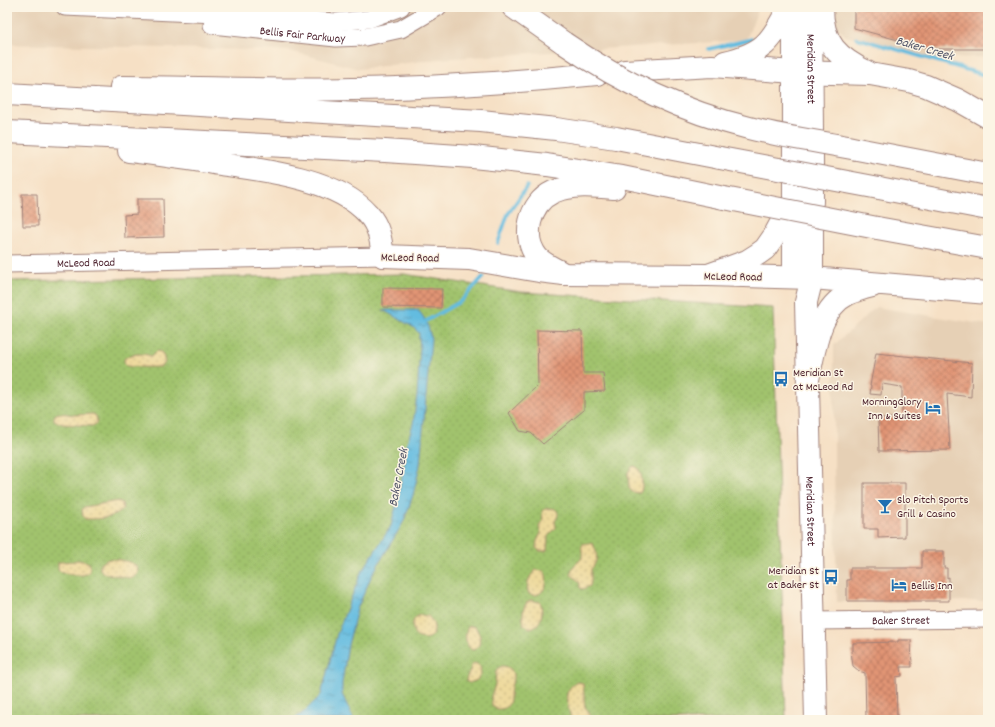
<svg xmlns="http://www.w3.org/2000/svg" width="995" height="727" viewBox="0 0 995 727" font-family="Dekko,sans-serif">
<defs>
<pattern id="grass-dots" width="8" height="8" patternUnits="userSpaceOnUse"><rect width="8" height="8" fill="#a1c36d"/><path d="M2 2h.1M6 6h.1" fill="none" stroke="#8ca75f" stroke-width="1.8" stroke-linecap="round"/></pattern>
<pattern id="sand-dots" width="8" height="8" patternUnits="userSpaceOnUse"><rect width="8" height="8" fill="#eeda9e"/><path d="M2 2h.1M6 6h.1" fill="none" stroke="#cebb88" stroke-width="1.8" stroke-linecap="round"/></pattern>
<pattern id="water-ripples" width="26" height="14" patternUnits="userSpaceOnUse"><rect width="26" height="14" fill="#63bce0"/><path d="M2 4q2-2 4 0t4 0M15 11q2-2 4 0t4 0" fill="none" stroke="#5498b6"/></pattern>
<pattern id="building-cross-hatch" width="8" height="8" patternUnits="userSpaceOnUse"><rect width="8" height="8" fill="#e19474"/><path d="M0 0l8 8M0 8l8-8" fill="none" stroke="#b8785f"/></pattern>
</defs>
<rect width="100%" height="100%" fill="#fcf5e5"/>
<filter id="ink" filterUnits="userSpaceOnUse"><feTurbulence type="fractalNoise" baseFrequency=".025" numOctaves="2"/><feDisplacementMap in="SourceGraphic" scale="8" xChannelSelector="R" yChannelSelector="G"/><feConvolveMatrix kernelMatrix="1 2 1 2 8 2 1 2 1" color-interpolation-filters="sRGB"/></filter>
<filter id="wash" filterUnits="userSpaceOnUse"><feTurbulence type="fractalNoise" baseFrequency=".012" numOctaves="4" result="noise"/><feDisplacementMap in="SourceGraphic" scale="16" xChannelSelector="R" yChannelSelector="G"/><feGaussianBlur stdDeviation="0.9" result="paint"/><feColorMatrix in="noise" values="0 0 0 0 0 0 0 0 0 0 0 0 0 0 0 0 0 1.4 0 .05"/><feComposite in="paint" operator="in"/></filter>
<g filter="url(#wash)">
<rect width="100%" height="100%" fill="#f6e0c5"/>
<!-- built -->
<path fill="#e6d0b5" d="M 7,7 L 759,7 L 746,40 L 438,59 L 359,69 L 290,51 L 7,44 Z
M 831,7 L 988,7 L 988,57 L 923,58 L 846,36 L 836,26 Z
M 876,307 L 988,325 L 988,601 L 837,602 L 834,465 L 834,345 Z"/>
<!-- grass -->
<path fill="url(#grass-dots)" stroke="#76714c" d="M 404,274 L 521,292 L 773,308 L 786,720 L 7,720 L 7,281 Z"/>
<!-- sand -->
<path fill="url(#sand-dots)" stroke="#9c7c64" d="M 157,351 L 161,352 L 163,354 L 165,363 L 160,367 C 153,367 130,368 125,365 L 124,359 C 129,353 144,353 151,356 Z
M 60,413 L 75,415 L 93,414 L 96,416 L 97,421 L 96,424 L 92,426 L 62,424 L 54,420 L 54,417 L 56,414 Z
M 633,466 L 637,467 C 642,471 644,487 640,493 L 632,492 L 629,488 L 628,472 Z
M 118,501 L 122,503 L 123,509 C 113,519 100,519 87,519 L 85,519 L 83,516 L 82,510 L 84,507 Z
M 549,508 L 555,509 C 560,513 558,516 555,521 L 556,528 L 548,536 L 547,550 L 545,551 L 540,551 L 536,548 L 537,541 L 541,533 L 539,526 L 543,520 L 542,512 L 543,510 Z
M 588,543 L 593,544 C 598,553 598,562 591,569 L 591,582 L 590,586 L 583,589 L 580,588 C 580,586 580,584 579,582 C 575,576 567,576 574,566 C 576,562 582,561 582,556 C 583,551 580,549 583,544 Z
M 110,559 C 120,560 128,560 137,566 L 138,573 L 133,578 L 129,578 L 103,573 L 100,569 L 100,564 L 106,560 Z
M 77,560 L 85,561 L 89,563 L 90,568 L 89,573 C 82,577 66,575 59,571 L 58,568 L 58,563 C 65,560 71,563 77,560 Z
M 536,570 L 544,571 C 551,581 543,600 529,594 C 525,585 529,576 536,570 Z
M 530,600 L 540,602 C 544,612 542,626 530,628 L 524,625 C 522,616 522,605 530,600 Z
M 420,615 L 428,616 C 439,626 435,644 417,637 C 411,630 410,619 420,615 Z
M 468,627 L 472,626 L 476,628 L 480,636 L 479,645 L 476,649 L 472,650 C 465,646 464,634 468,627 Z
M 475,663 L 480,666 L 481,674 L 477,680 L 469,683 L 466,681 C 466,676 471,672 471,665 Z
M 502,666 C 517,667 513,679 511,688 C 509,698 513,710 497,709 L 492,706 L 491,696 L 495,685 L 496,672 L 497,669 Z
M 576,682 L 583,683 L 585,707 L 589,712 L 589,720 L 571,720 C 569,704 560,694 576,682 Z"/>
<!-- water -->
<path fill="url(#water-ripples)" stroke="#566e86" d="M 383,310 L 418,310 C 426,319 429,327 431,339 L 420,465 L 413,495 L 404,521 L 372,575 L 357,609 L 348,645 L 342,683 L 342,694 L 354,720 L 293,720 L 304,712 L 321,695 L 337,634 L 361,573 L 391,526 L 398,498 L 405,461 L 405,449 L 413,424 L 417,396 L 420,348 L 419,338 L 419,333 L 413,327 Z"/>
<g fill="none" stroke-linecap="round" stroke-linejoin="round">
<!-- stream -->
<path stroke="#63bce0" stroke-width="3.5" d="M 857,38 L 988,76
M 709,49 L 752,39
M 498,243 L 508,214 L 527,186
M 424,324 L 426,321 L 461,301 L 483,277"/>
</g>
<g id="blocks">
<!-- building -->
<path fill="url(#building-cross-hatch)" d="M 854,7 L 988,7 L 988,49 L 931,49 L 854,28 Z
M 22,194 L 37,194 L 38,226 L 23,226 Z
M 137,199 L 163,199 L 164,237 L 125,238 L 124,215 L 137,214 Z
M 383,288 L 442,289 L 441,308 L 383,307 Z
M 537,330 L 582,331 L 583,373 L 603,373 L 605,391 L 584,392 L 584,410 L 543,444 L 531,433 L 520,431 L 509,413 L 538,385 Z
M 876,353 L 972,363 L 971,397 L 947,394 L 950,450 L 879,451 L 878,418 L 902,418 L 902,387 L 882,384 L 881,395 L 870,394 L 871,386 L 870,386 Z
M 864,483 L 905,483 L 905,537 L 878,538 L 878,529 L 864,529 Z
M 922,551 L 944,551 L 944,568 L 947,568 L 947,578 L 949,577 L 949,601 L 847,601 L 847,580 L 850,580 L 850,568 L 922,568 Z
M 898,640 L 911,640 L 912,667 L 901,667 L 902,676 L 896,677 L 897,719 L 866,719 L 865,673 L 859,671 L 853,666 L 851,651 L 853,651 L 853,643 L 898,642 Z"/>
</g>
</g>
<g filter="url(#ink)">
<use href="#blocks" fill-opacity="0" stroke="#a08078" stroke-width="1"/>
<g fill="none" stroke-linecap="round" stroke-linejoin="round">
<!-- minor casing -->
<g stroke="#a08078" stroke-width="19">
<g id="minor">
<path d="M 65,7 L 258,16 L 335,22 L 369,19 L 401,7"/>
<path id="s1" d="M 212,25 L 336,38 L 365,37 L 401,29 L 438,7"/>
<path id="s2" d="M 7,264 L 383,256"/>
<path id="s3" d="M 813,621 L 988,619"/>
</g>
</g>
<!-- major casing -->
<g stroke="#a08078" stroke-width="24">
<g id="major">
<path id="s4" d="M 811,7 L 812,132"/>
<path d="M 812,148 L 812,166"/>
<path d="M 812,185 L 812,202"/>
<path id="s5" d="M 812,229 L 812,278 L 806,302 L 816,720"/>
<path d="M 383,256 L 469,259 L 539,271 L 564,274"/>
<path d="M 708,275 L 812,278"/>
</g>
</g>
<!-- highway casing -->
<g stroke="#a08078" stroke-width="24">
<path id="highway" d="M 513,7 L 564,43
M 822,7 C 822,44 838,58 869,73
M 725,62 C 764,53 771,42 789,7
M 625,71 L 712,66 L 794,72 L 870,74 L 909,81 L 926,86 L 958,100 L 988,117
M 121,87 C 198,87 275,91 352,89 C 434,88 516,82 597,74
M 7,94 L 481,121 L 556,129 L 616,138 L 720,158
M 794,128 L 794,7
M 7,132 L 385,151 L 473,157 L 547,165 L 622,177 L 724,198
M 794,145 L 794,162
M 857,149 L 988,174
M 129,151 C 158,154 186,159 214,163 C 261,170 335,177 368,214 C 379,226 381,240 383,256
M 794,181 L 794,198
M 614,188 C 594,186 572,184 553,192 C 529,203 521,238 538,258 C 545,265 556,269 564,274 L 708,275 L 747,261 L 758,254 L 765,249 L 774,236 L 781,223
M 879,188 L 988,209
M 877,228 L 988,248
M 794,277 L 794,225
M 812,278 L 988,293
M 808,379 C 815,350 818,309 848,294 C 856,290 864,288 872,286"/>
</g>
<!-- minor -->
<use href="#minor" stroke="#fff" stroke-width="17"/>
<!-- major -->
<use href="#major" stroke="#fff" stroke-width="22"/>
<!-- highway -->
<use href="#highway" stroke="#fff" stroke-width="22"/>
<!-- highway-bridge casing -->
<g stroke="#a08078" stroke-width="24" stroke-linecap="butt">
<path id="highway-bridge" d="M 564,43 C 622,83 681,111 749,128 C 784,137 821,142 857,149
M 720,158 L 879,188
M 724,198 L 877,228"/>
</g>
<!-- highway-bridge -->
<use href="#highway-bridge" stroke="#fff" stroke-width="22"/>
</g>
</g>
<!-- icons -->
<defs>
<g id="bus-bare" transform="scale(1.2)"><path d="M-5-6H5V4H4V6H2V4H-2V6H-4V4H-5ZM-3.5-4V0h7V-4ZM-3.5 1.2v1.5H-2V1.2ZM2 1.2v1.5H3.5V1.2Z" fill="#1f6fb2" stroke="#fcf5e5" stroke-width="2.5" paint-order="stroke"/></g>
<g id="hotel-bare" transform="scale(1.2)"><path d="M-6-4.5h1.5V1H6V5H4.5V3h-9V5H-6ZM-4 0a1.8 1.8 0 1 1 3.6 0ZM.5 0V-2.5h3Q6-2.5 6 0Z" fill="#1f6fb2" stroke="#fcf5e5" stroke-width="2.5" paint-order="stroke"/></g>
<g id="bar-bare" transform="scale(1.2)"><path d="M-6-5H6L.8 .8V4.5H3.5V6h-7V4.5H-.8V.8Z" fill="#1f6fb2" stroke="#fcf5e5" stroke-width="2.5" paint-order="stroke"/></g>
</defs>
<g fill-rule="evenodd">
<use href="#bus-bare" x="781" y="379"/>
<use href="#hotel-bare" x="933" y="408"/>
<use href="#bar-bare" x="885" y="506"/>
<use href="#bus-bare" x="831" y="577"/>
<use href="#hotel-bare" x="899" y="585"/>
</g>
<g text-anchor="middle" stroke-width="3" stroke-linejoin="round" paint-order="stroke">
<!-- street labels -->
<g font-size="12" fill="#4a1f2b" stroke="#fcf5e5">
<text dy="4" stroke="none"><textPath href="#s1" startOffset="91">Bellis Fair Parkway</textPath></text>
<text dy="4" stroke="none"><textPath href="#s4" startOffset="62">Meridian Street</textPath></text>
<text transform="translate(410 257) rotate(1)" y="4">McLeod Road</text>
<text dy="4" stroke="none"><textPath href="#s2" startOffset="79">McLeod Road</textPath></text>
<text transform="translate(733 276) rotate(1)" y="4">McLeod Road</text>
<text dy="4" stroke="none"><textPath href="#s5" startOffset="283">Meridian Street</textPath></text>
<text dy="4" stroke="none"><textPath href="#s3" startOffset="88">Baker Street</textPath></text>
</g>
<!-- poi labels -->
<g font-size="12" fill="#4a1f2b" stroke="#fcf5e5" text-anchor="start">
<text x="793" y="376">Meridian St<tspan x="793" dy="14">at McLeod Rd</tspan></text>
<text x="921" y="405" text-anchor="end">MorningGlory<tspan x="921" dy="14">Inn &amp; Suites</tspan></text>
<text x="897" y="503">Slo Pitch Sports<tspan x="897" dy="14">Grill &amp; Casino</tspan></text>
<text x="819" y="574" text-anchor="end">Meridian St<tspan x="819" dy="14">at Baker St</tspan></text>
<text x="911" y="589">Bellis Inn</text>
</g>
<!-- water labels -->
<g font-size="13" font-style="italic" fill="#53566a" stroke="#fcf5e5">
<text transform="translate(925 47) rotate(16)" y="5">Baker Creek</text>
<text transform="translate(397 477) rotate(-79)" y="5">Baker Creek</text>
</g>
</g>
<!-- margin -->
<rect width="995" height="727" fill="none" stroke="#fcf5e5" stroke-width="24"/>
</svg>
